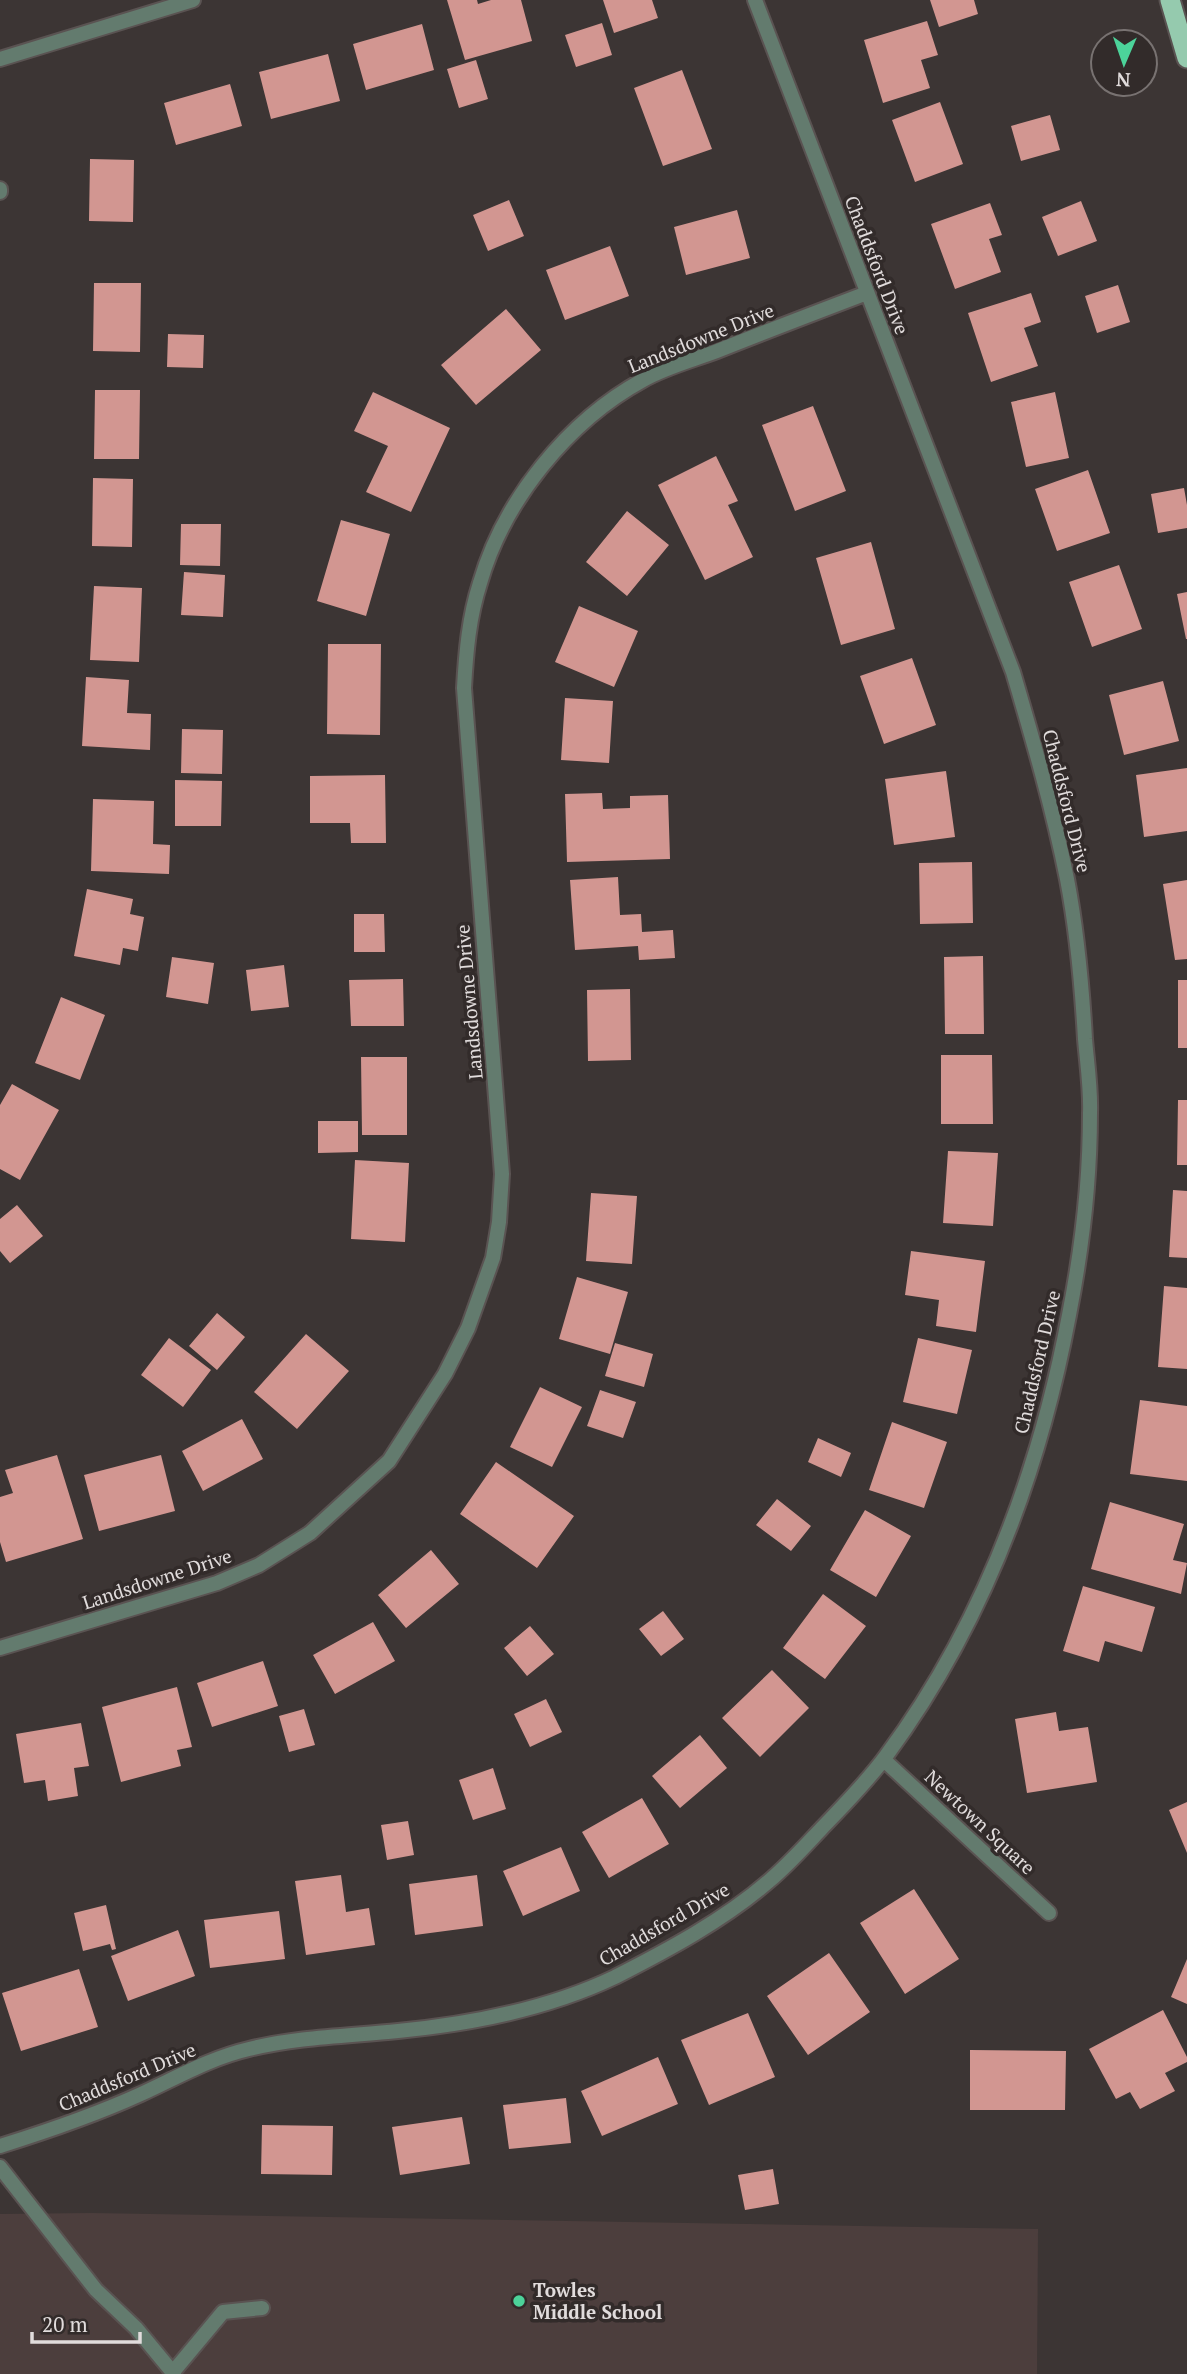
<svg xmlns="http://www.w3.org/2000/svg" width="1187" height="2374" viewBox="0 0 1187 2374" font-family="'PT Serif',serif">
<rect width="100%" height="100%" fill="#3c3534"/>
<!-- built -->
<path fill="#4c3e3d" d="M 91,2213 L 1038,2229 L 1037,2374 L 0,2374 L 0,2214 Z"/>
<!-- building -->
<path fill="#d29691" d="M 447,0 L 477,0 L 478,4 L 491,0 L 521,0 L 532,41 L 465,60 Z
M 603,0 L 652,0 L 658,18 L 614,33 Z
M 930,0 L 974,0 L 978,14 L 939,27 Z
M 927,21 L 938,55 L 921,60 L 930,88 L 883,103 L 864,40 Z
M 602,23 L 612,55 L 576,67 L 565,35 Z
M 422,24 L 434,70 L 366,90 L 353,44 Z
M 328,54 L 340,101 L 271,119 L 259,72 Z
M 476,60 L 488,99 L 459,108 L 447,69 Z
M 682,70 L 712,149 L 663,166 L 634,88 Z
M 230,84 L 242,126 L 176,145 L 164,103 Z
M 940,102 L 963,164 L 915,182 L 892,120 Z
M 1050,115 L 1060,150 L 1021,161 L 1011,126 Z
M 90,159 L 134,160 L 133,222 L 89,221 Z
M 509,200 L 524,236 L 488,251 L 473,215 Z
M 1081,201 L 1097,241 L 1058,256 L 1042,217 Z
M 990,203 L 1002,235 L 989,239 L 1001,272 L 955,289 L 931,224 Z
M 737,210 L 750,258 L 686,275 L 674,227 Z
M 610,246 L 629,296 L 565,320 L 546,270 Z
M 94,283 L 141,283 L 140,352 L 93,351 Z
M 1118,285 L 1130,322 L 1097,333 L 1085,296 Z
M 1031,293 L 1041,322 L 1024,328 L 1038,366 L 991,382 L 968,313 Z
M 506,309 L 541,350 L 476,405 L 441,365 Z
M 168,334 L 204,335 L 203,368 L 167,367 Z
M 95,390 L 140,390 L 139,459 L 94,459 Z
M 373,392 L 450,428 L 411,512 L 366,492 L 388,446 L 354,431 Z
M 1055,392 L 1069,458 L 1026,467 L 1011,402 Z
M 813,406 L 846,491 L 795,511 L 762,425 Z
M 716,456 L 738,501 L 728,505 L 753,557 L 705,580 L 658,485 Z
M 1088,470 L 1110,533 L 1057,551 L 1035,489 Z
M 93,478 L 133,479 L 132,547 L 92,546 Z
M 1184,488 L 1187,505 L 1187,528 L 1158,533 L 1151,494 Z
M 627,511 L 669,545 L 627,596 L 586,562 Z
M 341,520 L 390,534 L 366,616 L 317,601 Z
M 181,524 L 221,524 L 220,566 L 180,565 Z
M 871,542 L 895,629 L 841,645 L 816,558 Z
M 1119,565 L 1142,629 L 1092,647 L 1069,582 Z
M 184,572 L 225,575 L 223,617 L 181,615 Z
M 94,586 L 142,588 L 139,662 L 90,660 Z
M 1187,592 L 1187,639 L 1186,639 L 1177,594 Z
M 579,606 L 638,631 L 614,687 L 555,662 Z
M 328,644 L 381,644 L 380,735 L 327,734 Z
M 912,658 L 936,725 L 884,744 L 860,676 Z
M 86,677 L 129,680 L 127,713 L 151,714 L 150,750 L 82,746 Z
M 1163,681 L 1179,741 L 1124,755 L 1109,695 Z
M 565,698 L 613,701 L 609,763 L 561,760 Z
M 182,729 L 223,730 L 222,774 L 181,773 Z
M 1187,768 L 1187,831 L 1144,837 L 1136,775 Z
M 946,771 L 955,837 L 894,845 L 885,779 Z
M 385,775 L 386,843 L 351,843 L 350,823 L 310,823 L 310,776 Z
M 175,780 L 222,781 L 221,826 L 175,826 Z
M 602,793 L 603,809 L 630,808 L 630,796 L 668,795 L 670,859 L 567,862 L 565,794 Z
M 93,799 L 154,801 L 153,844 L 170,845 L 169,874 L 91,871 Z
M 972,862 L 973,923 L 920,924 L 919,863 Z
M 618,877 L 620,915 L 641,914 L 642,932 L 673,930 L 675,958 L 639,960 L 638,946 L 575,950 L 570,880 Z
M 1187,880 L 1187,959 L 1175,960 L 1163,884 Z
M 87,889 L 133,899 L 130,914 L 144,917 L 138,951 L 123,948 L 120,965 L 74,956 Z
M 354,914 L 384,914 L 385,952 L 354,952 Z
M 983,956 L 984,1034 L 945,1034 L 944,957 Z
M 172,957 L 214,963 L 208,1004 L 166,997 Z
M 284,965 L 289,1007 L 251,1011 L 246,970 Z
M 403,979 L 404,1026 L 351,1026 L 349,980 Z
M 1178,980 L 1187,980 L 1187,1048 L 1178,1048 Z
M 630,989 L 631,1060 L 588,1061 L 587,990 Z
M 61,997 L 105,1015 L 80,1080 L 35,1063 Z
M 941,1055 L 992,1055 L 993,1124 L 941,1124 Z
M 361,1057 L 407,1057 L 407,1135 L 362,1135 Z
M 12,1084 L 59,1110 L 20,1180 L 0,1169 L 0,1105 Z
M 1178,1100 L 1187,1100 L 1187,1165 L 1177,1165 Z
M 318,1121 L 358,1121 L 358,1152 L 318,1153 Z
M 948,1151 L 998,1153 L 993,1226 L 943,1223 Z
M 355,1160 L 409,1163 L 405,1242 L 351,1239 Z
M 1173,1190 L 1187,1191 L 1187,1258 L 1169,1257 Z
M 591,1193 L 637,1196 L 632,1264 L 586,1261 Z
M 17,1205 L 43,1236 L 10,1263 L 0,1251 L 0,1219 Z
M 911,1251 L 985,1261 L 976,1332 L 936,1326 L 939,1300 L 905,1295 Z
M 577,1277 L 628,1292 L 610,1354 L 559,1339 Z
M 1164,1286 L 1187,1288 L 1187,1369 L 1158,1367 Z
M 217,1313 L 245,1337 L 217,1370 L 189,1346 Z
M 306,1334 L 349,1371 L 297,1429 L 254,1392 Z
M 169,1338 L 211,1370 L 183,1407 L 141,1375 Z
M 918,1338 L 972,1350 L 957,1414 L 903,1402 Z
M 615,1343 L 653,1354 L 644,1387 L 605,1376 Z
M 540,1387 L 582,1407 L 552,1467 L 510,1447 Z
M 600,1390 L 636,1402 L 623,1438 L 587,1426 Z
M 1140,1400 L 1187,1406 L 1187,1481 L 1130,1474 Z
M 242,1419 L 263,1459 L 203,1491 L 182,1451 Z
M 892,1422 L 947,1442 L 924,1508 L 869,1490 Z
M 818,1438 L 851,1453 L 841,1477 L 808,1462 Z
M 57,1455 L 83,1539 L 6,1562 L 0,1542 L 0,1497 L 13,1493 L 5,1470 Z
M 161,1455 L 175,1511 L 99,1531 L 84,1475 Z
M 496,1462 L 574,1516 L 537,1568 L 460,1514 Z
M 777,1499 L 811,1526 L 791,1551 L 756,1525 Z
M 1110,1502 L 1184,1524 L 1173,1560 L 1187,1563 L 1181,1594 L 1091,1569 Z
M 865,1510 L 911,1536 L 876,1597 L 830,1570 Z
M 431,1550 L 459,1584 L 406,1628 L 378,1595 Z
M 1083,1586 L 1155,1607 L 1142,1652 L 1105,1641 L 1099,1662 L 1063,1651 Z
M 823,1594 L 866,1626 L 825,1679 L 783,1648 Z
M 663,1611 L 684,1639 L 661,1656 L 639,1629 Z
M 373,1622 L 395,1661 L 335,1694 L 313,1655 Z
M 530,1626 L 554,1654 L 527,1676 L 504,1648 Z
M 263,1661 L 278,1706 L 212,1727 L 197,1683 Z
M 772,1670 L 809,1708 L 760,1757 L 722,1718 Z
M 177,1687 L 192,1747 L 177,1750 L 181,1766 L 121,1782 L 102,1707 Z
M 546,1699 L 562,1732 L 530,1747 L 514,1714 Z
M 304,1709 L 315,1745 L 289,1752 L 279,1716 Z
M 1056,1712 L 1059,1731 L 1088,1727 L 1097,1782 L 1027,1793 L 1015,1719 Z
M 81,1723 L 89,1766 L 74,1768 L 78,1796 L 48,1801 L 45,1780 L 24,1783 L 16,1734 Z
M 700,1735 L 727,1768 L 680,1808 L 652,1776 Z
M 493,1768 L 506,1809 L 473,1820 L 459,1780 Z
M 642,1798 L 669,1844 L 609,1878 L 582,1832 Z
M 1187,1802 L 1187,1853 L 1169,1810 Z
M 408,1821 L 414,1855 L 387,1860 L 381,1825 Z
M 561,1847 L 580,1891 L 523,1916 L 503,1871 Z
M 341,1875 L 346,1912 L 369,1908 L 375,1945 L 306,1955 L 295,1881 Z
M 477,1875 L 483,1926 L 415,1935 L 409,1884 Z
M 914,1889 L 959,1959 L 905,1994 L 860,1923 Z
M 106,1905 L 116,1949 L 112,1950 L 110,1944 L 83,1951 L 74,1913 Z
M 279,1911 L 285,1959 L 210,1968 L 204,1920 Z
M 178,1930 L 195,1976 L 128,2001 L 111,1956 Z
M 829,1953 L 870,2012 L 808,2055 L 767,1996 Z
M 1187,1959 L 1187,2004 L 1171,1997 Z
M 79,1969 L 98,2027 L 21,2051 L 2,1993 Z
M 1163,2010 L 1187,2057 L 1187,2062 L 1165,2073 L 1175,2091 L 1140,2109 L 1130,2092 L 1116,2099 L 1089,2049 Z
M 748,2013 L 775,2077 L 709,2105 L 681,2040 Z
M 970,2050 L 1066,2051 L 1065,2110 L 970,2110 Z
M 658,2057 L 678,2104 L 602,2136 L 581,2091 Z
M 566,2098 L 571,2143 L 509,2149 L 503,2105 Z
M 462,2117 L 470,2164 L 400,2175 L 392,2127 Z
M 262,2125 L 333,2126 L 332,2175 L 261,2174 Z
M 773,2169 L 779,2204 L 745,2210 L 738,2175 Z"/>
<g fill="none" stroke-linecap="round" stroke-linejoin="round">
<!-- service casing -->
<g stroke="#5a5352" stroke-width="18">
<path id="service" d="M 0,2167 L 96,2290 L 136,2328 L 174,2374
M 173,2372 L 223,2312 L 262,2308"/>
</g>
<!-- minor casing -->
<g stroke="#5a5352" stroke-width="18">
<path id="minor" d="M 0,59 L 193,0
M 0,189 L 0,192
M 0,1648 L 217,1583 L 259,1565 L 310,1533 L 389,1461 L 445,1374 L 468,1328 L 493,1258 L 499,1222 L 502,1174 L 464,688 C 466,652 469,617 480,583 C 504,500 568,421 643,380 C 666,367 693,360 717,351 C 767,331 817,312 867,293
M 884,1760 L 1049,1913
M 0,2146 C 48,2131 95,2115 141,2094 C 176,2078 210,2058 249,2049 C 297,2037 348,2036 398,2031 C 471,2024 548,2009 615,1977 C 668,1950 724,1920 769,1881 C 788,1865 805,1846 822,1828 C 844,1805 867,1782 886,1756 C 983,1625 1039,1474 1069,1315 C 1082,1249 1090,1181 1090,1113 C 1091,1089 1087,1063 1085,1039 C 1082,986 1077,931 1067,879 C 1053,809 1033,740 1013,672 L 755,0"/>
</g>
<!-- trunk casing -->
<g stroke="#5a5352" stroke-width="23">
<path id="trunk" d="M 1170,0 L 1187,58"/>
</g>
<!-- service -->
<use href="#service" stroke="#637b6e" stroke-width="14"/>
<!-- minor -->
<use href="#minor" stroke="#637b6e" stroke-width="14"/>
<!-- trunk -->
<use href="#trunk" stroke="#95caae" stroke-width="19"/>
</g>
<!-- markers -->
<circle fill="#4cd39a" stroke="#322b2a" stroke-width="2.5" cx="519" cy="2301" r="7"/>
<g text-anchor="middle" stroke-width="7" stroke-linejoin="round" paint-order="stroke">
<!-- street labels -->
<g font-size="19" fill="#e1dcdc" stroke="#322b2a">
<text transform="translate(877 265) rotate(69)" y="7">Chaddsford Drive</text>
<text transform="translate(701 338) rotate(-22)" y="7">Landsdowne Drive</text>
<text transform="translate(1067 801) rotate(76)" y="7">Chaddsford Drive</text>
<text transform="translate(469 1002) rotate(-95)" y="7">Landsdowne Drive</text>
<text transform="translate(1037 1362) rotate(-77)" y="7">Chaddsford Drive</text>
<text transform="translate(157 1579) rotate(-18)" y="7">Landsdowne Drive</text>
<text transform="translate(980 1822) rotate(43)" y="7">Newtown Square</text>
<text transform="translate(664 1924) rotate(-30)" y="7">Chaddsford Drive</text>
<text transform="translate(127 2077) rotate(-23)" y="7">Chaddsford Drive</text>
</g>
<!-- poi labels -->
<g font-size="19" font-weight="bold" fill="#e1dcdc" stroke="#322b2a" text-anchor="start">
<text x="533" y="2297">Towles<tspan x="533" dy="22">Middle School</tspan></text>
</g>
</g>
<!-- north arrow -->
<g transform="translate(1124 63) rotate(182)"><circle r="33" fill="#322b2a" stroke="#787271" stroke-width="2"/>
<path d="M0-5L12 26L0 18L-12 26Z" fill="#4cd39a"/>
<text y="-10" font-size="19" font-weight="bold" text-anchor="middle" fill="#e1dcdc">N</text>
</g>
<!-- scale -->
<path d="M32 2332v10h108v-10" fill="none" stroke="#e1dcdc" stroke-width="3.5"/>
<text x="42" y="2332" font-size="21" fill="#e1dcdc" stroke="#322b2a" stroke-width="5" paint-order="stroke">20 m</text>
</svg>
